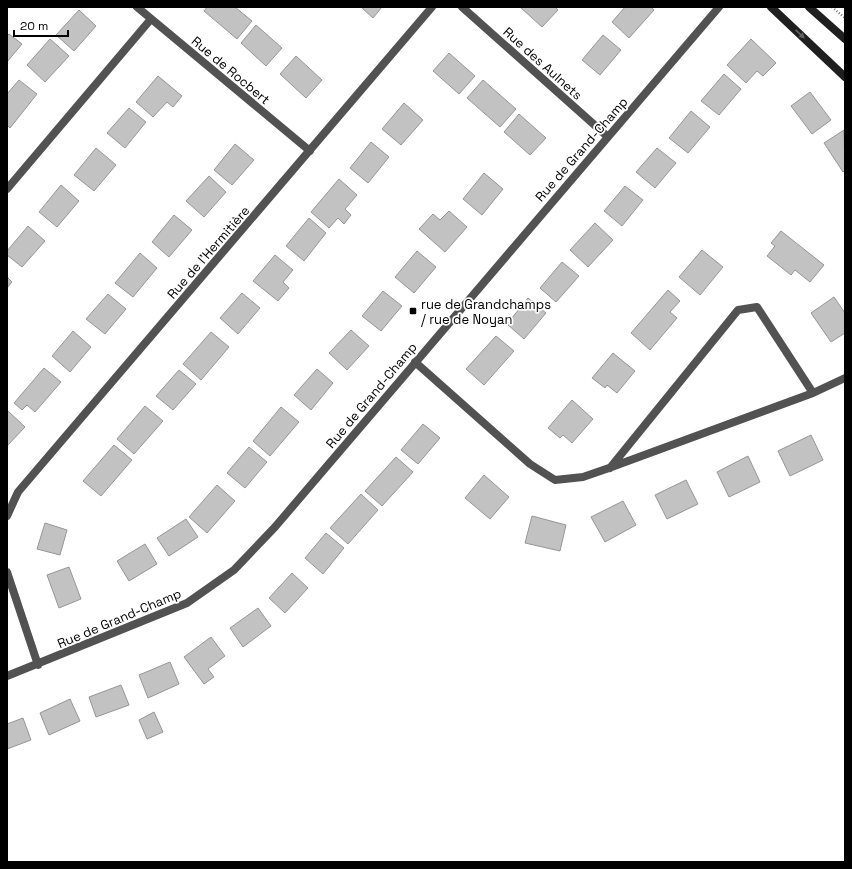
<svg xmlns="http://www.w3.org/2000/svg" width="852" height="869" viewBox="0 0 852 869" font-family="'Space Grotesk',sans-serif">
<rect width="100%" height="100%" fill="#fff"/>
<!-- building -->
<path fill="#c2c2c2" stroke="#969696" d="M 207,7 L 235,7 L 252,21 L 237,39 L 204,11 Z
M 361,7 L 382,7 L 373,18 Z
M 520,7 L 555,7 L 558,10 L 542,27 Z
M 625,7 L 651,7 L 654,10 L 629,38 L 612,22 Z
M 79,10 L 96,26 L 74,51 L 56,35 Z
M 256,25 L 282,48 L 266,66 L 241,43 Z
M 9,34 L 22,44 L 7,62 L 7,36 Z
M 603,35 L 621,50 L 600,75 L 582,60 Z
M 50,39 L 69,56 L 45,82 L 27,65 Z
M 751,39 L 776,63 L 763,76 L 757,71 L 746,83 L 727,65 Z
M 449,53 L 475,76 L 459,94 L 433,71 Z
M 296,56 L 322,80 L 306,98 L 280,74 Z
M 724,74 L 741,89 L 719,115 L 701,101 Z
M 158,76 L 182,96 L 173,107 L 167,102 L 153,117 L 136,102 Z
M 19,80 L 37,94 L 10,128 L 7,125 L 7,94 Z
M 483,80 L 516,109 L 500,127 L 467,98 Z
M 810,92 L 831,120 L 812,134 L 791,106 Z
M 404,103 L 423,120 L 401,145 L 382,129 Z
M 129,108 L 146,122 L 125,148 L 107,133 Z
M 691,111 L 710,127 L 688,153 L 669,138 Z
M 519,114 L 546,138 L 530,155 L 504,132 Z
M 844,130 L 845,170 L 843,172 L 824,143 Z
M 371,142 L 389,157 L 368,183 L 350,168 Z
M 235,144 L 254,160 L 232,185 L 214,170 Z
M 96,148 L 116,165 L 94,191 L 74,175 Z
M 657,148 L 676,163 L 655,188 L 636,172 Z
M 484,173 L 503,189 L 482,215 L 463,199 Z
M 209,176 L 226,192 L 204,217 L 186,201 Z
M 339,179 L 357,195 L 345,209 L 351,215 L 344,224 L 338,218 L 329,228 L 311,212 Z
M 61,185 L 79,201 L 57,227 L 39,212 Z
M 625,186 L 643,200 L 622,226 L 604,211 Z
M 449,211 L 467,227 L 445,252 L 419,229 L 433,214 L 440,220 Z
M 174,215 L 192,230 L 169,257 L 152,242 Z
M 309,218 L 326,233 L 304,261 L 286,246 Z
M 595,223 L 613,240 L 588,267 L 570,250 Z
M 28,226 L 45,241 L 22,267 L 7,255 L 7,251 Z
M 781,231 L 824,265 L 810,282 L 795,270 L 791,275 L 767,256 L 775,246 L 771,243 Z
M 702,250 L 723,267 L 700,295 L 679,277 Z
M 417,251 L 436,267 L 414,293 L 395,277 Z
M 140,253 L 157,268 L 133,297 L 115,283 Z
M 275,255 L 293,270 L 283,282 L 289,288 L 278,301 L 253,281 Z
M 562,262 L 579,276 L 556,302 L 540,288 Z
M 7,277 L 12,282 L 7,288 Z
M 668,290 L 680,301 L 670,312 L 677,318 L 650,350 L 631,333 Z
M 383,291 L 402,306 L 381,331 L 362,316 Z
M 242,293 L 260,308 L 238,334 L 220,318 Z
M 108,294 L 126,309 L 105,334 L 86,319 Z
M 834,297 L 845,313 L 845,333 L 831,342 L 811,313 Z
M 528,298 L 546,313 L 524,339 L 507,324 Z
M 351,330 L 369,346 L 347,370 L 329,353 Z
M 73,331 L 91,347 L 70,372 L 52,356 Z
M 211,332 L 229,347 L 201,380 L 183,364 Z
M 496,336 L 514,351 L 484,385 L 466,369 Z
M 613,353 L 635,371 L 617,393 L 607,385 L 605,388 L 592,378 Z
M 44,368 L 61,382 L 35,412 L 27,405 L 22,410 L 14,403 Z
M 317,369 L 333,383 L 311,410 L 294,395 Z
M 179,370 L 196,384 L 173,410 L 156,396 Z
M 572,400 L 593,419 L 572,443 L 563,435 L 560,438 L 548,428 Z
M 145,406 L 163,421 L 134,454 L 117,439 Z
M 281,407 L 299,422 L 270,456 L 253,441 Z
M 8,411 L 25,427 L 7,446 L 7,412 Z
M 423,424 L 440,438 L 418,464 L 401,450 Z
M 811,435 L 823,460 L 790,476 L 778,451 Z
M 114,445 L 132,460 L 101,496 L 83,481 Z
M 249,447 L 267,462 L 245,488 L 227,473 Z
M 748,456 L 760,482 L 729,497 L 717,472 Z
M 396,457 L 413,472 L 382,506 L 365,491 Z
M 484,475 L 509,497 L 490,519 L 465,498 Z
M 686,480 L 698,504 L 667,519 L 655,495 Z
M 217,485 L 235,501 L 207,533 L 189,517 Z
M 361,494 L 378,510 L 348,544 L 330,528 Z
M 623,501 L 636,525 L 605,542 L 591,517 Z
M 532,516 L 566,525 L 560,551 L 525,543 Z
M 186,519 L 198,537 L 169,556 L 157,538 Z
M 45,523 L 67,530 L 60,555 L 37,549 Z
M 326,533 L 344,548 L 323,574 L 305,558 Z
M 145,544 L 157,564 L 129,581 L 117,561 Z
M 69,567 L 81,599 L 59,608 L 47,575 Z
M 292,573 L 308,588 L 285,613 L 269,598 Z
M 258,608 L 271,626 L 243,647 L 230,628 Z
M 211,637 L 225,656 L 208,669 L 214,677 L 204,684 L 184,657 Z
M 170,662 L 179,684 L 148,698 L 139,675 Z
M 121,685 L 129,705 L 96,717 L 89,697 Z
M 70,699 L 80,721 L 49,735 L 40,713 Z
M 154,712 L 163,732 L 147,739 L 139,720 Z
M 23,718 L 31,740 L 7,749 L 7,724 Z"/>
<g fill="none" stroke-linecap="round" stroke-linejoin="round">
<!-- path -->
<path stroke="#747474" stroke-width="2.5" stroke-dasharray="1 2" stroke-linecap="butt" d="M 832,7 L 845,18"/>
<!-- street -->
<path stroke="#525252" stroke-width="8" d="M 137,7 L 310,151
M 462,7 L 608,137
M 7,189 L 151,19
M 415,362 L 530,464 L 555,480 L 583,477 L 609,468 L 813,393 L 845,378
M 610,468 L 738,310 L 757,307 L 813,393
M 7,516 L 18,492 L 432,7
M 7,572 L 38,665
M 7,676 L 187,603 L 234,570 L 275,527 L 719,7"/>
<!-- secondary -->
<path stroke="#1f1f1f" stroke-width="8" d="M 771,7 L 845,77
M 809,7 L 845,39"/>
</g>
<!-- one-way arrows -->
<defs><path id="oneway-solid" d="M-6-.8H1V-3.2L6.5 0L1 3.2V.8H-6Z"/></defs>
<use fill="#626262" href="#oneway-solid" transform="translate(800 34) rotate(43)"/>
<!-- markers -->
<rect fill="#000" stroke="#fff" stroke-width="1.5" x="409" y="307" width="8" height="8" rx="2"/>
<g text-anchor="middle" stroke-width="3.5" stroke-linejoin="round" paint-order="stroke">
<!-- street labels -->
<g font-size="13" fill="#000" stroke="#fff">
<text transform="translate(543 63) rotate(42)" y="5">Rue des Aulnets</text>
<text transform="translate(231 70) rotate(40)" y="5">Rue de Rocbert</text>
<text transform="translate(581 149) rotate(-49)" y="5">Rue de Grand-Champ</text>
<text transform="translate(208 252) rotate(-49)" y="5">Rue de l'Hermitière</text>
<text transform="translate(371 395) rotate(-50)" y="5">Rue de Grand-Champ</text>
<text transform="translate(119 618) rotate(-23)" y="5">Rue de Grand-Champ</text>
</g>
<!-- poi labels -->
<g font-size="13" fill="#000" stroke="#fff" text-anchor="start">
<text x="421" y="309">rue de Grandchamps<tspan x="421" dy="15">/ rue de Noyan</tspan></text>
</g>
</g>
<!-- border -->
<rect width="852" height="869" fill="none" stroke="#000000" stroke-width="16"/>
<!-- scale -->
<path d="M14 30v6h54v-6" fill="none" stroke="#000000" stroke-width="2"/>
<text x="20" y="30" font-size="12" fill="#000000" stroke="#ffffff" stroke-width="3" paint-order="stroke">20 m</text>
</svg>
